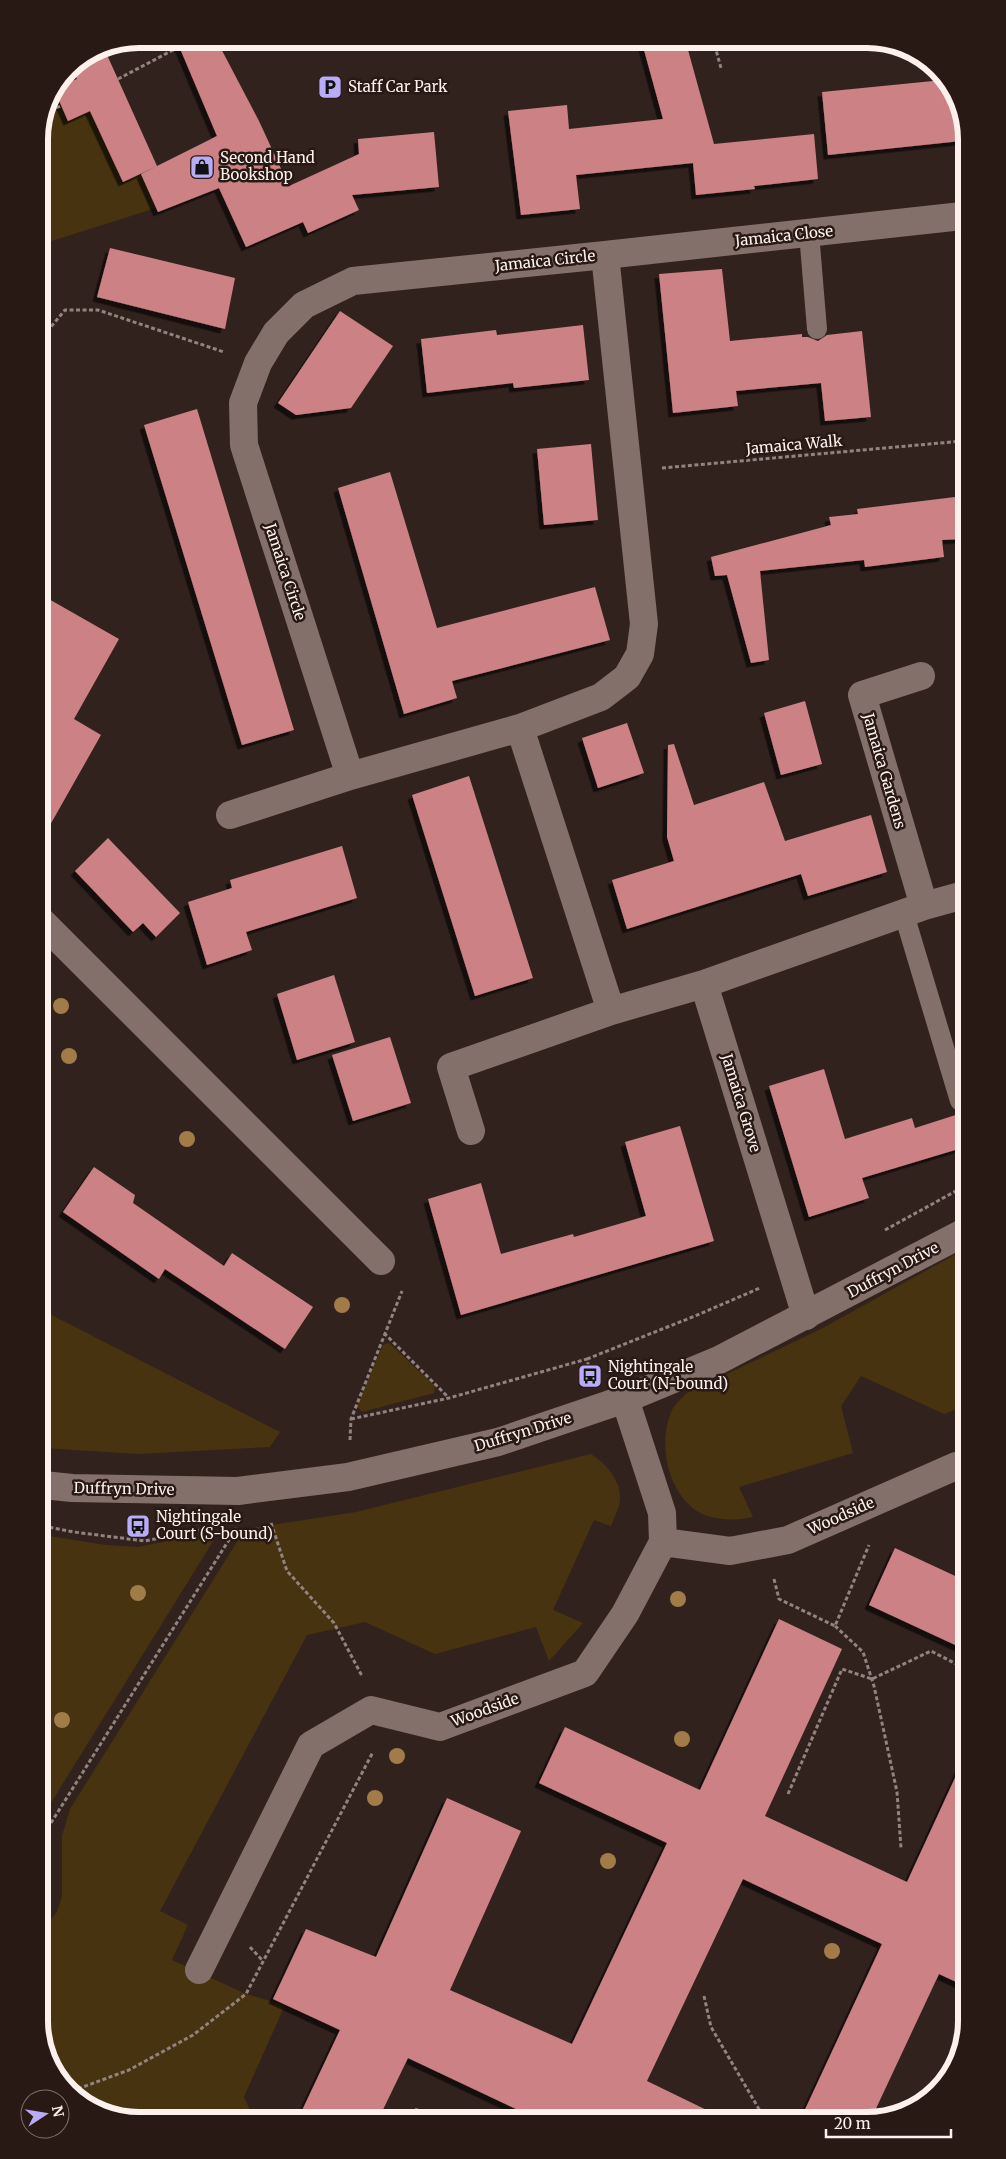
<svg xmlns="http://www.w3.org/2000/svg" width="1006" height="2159" viewBox="0 0 1006 2159" font-family="Merriweather,serif">
<defs>
<filter id="shadow"><feDropShadow dx="-4.5" dy="4.5" stdDeviation="0" flood-color="#0009"/></filter>
</defs>
<rect width="100%" height="100%" fill="#32221e"/>
<!-- green -->
<path fill="#47330f" d="M 103,46 L 172,203 L 39,245 C 39,206 33,135 46,101 C 56,77 79,55 103,46 Z
M 965,1249 L 966,1406 L 944,1414 L 861,1376 L 841,1406 L 853,1453 L 739,1487 L 753,1517 C 735,1521 709,1521 694,1509 C 666,1487 658,1441 672,1410 C 675,1404 682,1398 687,1393 L 821,1329 Z
M 42,1310 L 280,1432 L 270,1447 L 138,1454 L 43,1448 Z
M 389,1343 L 435,1386 L 434,1393 L 362,1412 L 357,1406 L 383,1345 Z
M 591,1454 C 605,1463 621,1480 620,1499 C 620,1508 614,1517 611,1526 L 594,1520 L 553,1610 L 583,1623 L 549,1661 L 536,1627 L 435,1654 L 365,1622 L 307,1635 L 160,1911 L 188,1925 L 172,1960 L 246,1994 L 285,2005 L 244,2097 L 254,2119 L 132,2120 L 78,2099 L 44,2053 L 44,1928 L 57,1912 L 62,1896 L 62,1836 L 70,1809 L 245,1529 L 356,1512 Z
M 220,1530 L 44,1814 L 43,1535 L 106,1545 L 138,1547 Z"/>
<!-- building -->
<path fill="#cc8185" filter="url(#shadow)" d="M 176,39 L 216,39 L 259,121 L 289,186 L 359,154 L 358,139 L 434,132 L 439,187 L 352,195 L 359,210 L 308,233 L 303,222 L 246,247 L 219,188 L 158,212 L 141,174 L 217,136 Z
M 641,39 L 685,39 L 714,144 L 814,134 L 818,179 L 754,186 L 755,189 L 696,195 L 693,163 L 576,175 L 580,209 L 521,215 L 508,111 L 567,105 L 569,129 L 663,119 Z
M 103,46 L 157,166 L 123,182 L 90,111 L 68,121 L 54,89 L 77,79 L 71,66 Z
M 943,80 L 956,99 L 961,141 L 828,155 L 822,92 Z
M 110,248 L 235,278 L 225,329 L 97,297 Z
M 722,269 L 730,341 L 802,334 L 802,337 L 808,337 L 818,341 L 827,335 L 862,331 L 871,417 L 825,421 L 821,383 L 736,391 L 738,406 L 673,413 L 659,274 Z
M 340,311 L 393,346 L 351,408 L 296,415 L 278,403 Z
M 583,325 L 589,380 L 514,388 L 513,383 L 427,393 L 421,339 L 496,330 L 497,335 Z
M 197,409 L 294,730 L 242,745 L 144,425 Z
M 591,444 L 598,520 L 544,525 L 537,449 Z
M 390,472 L 437,628 L 595,587 L 610,640 L 452,681 L 457,698 L 404,714 L 338,488 Z
M 963,496 L 963,539 L 942,540 L 944,557 L 865,567 L 864,560 L 760,571 L 769,660 L 751,663 L 727,575 L 715,576 L 711,557 L 831,525 L 829,517 L 858,514 L 857,509 Z
M 40,594 L 119,639 L 74,719 L 101,735 L 41,841 Z
M 805,701 L 822,764 L 781,775 L 764,713 Z
M 627,723 L 644,773 L 598,788 L 582,738 Z
M 674,744 L 694,805 L 764,782 L 785,841 L 871,815 L 887,872 L 808,896 L 801,874 L 627,929 L 612,880 L 674,861 L 667,837 L 668,745 Z
M 469,776 L 533,978 L 475,996 L 412,795 Z
M 108,838 L 180,913 L 156,937 L 143,923 L 133,932 L 75,871 Z
M 342,846 L 357,898 L 246,932 L 252,950 L 207,965 L 188,902 L 232,888 L 230,880 Z
M 334,975 L 355,1042 L 297,1060 L 277,994 Z
M 390,1037 L 411,1103 L 353,1121 L 332,1055 Z
M 824,1069 L 845,1139 L 912,1118 L 915,1128 L 965,1112 L 965,1147 L 862,1178 L 869,1198 L 809,1217 L 769,1086 Z
M 680,1126 L 714,1241 L 461,1315 L 428,1199 L 481,1183 L 501,1254 L 573,1234 L 574,1237 L 646,1216 L 625,1142 Z
M 94,1167 L 135,1195 L 133,1203 L 224,1266 L 232,1253 L 313,1307 L 285,1349 L 165,1269 L 159,1279 L 63,1212 Z
M 895,1548 L 966,1581 L 966,1650 L 869,1605 Z
M 779,1619 L 842,1649 L 765,1816 L 907,1882 L 966,1754 L 967,1987 L 939,1974 L 873,2115 L 802,2116 L 882,1944 L 743,1879 L 647,2081 L 719,2116 L 533,2117 L 408,2058 L 379,2118 L 298,2119 L 340,2030 L 273,1999 L 306,1929 L 376,1957 L 447,1798 L 521,1831 L 450,1990 L 572,2044 L 667,1843 L 539,1783 L 565,1727 L 700,1790 Z"/>
<g fill="none" stroke-linecap="round" stroke-linejoin="round">
<!-- path -->
<path stroke="#91837f" stroke-width="3" stroke-dasharray="4 2.5" stroke-linecap="butt" d="M 713,39 L 721,68
M 118,79 L 194,39
M 44,112 L 61,106
M 39,327 L 50,328 L 65,310 L 98,310 L 224,352
M 662,468 L 963,441
M 885,1230 L 965,1186
M 384,1333 L 449,1398
M 587,1359 L 695,1316 L 760,1288
M 351,1419 L 449,1398 L 587,1359 L 590,1374
M 350,1440 L 351,1419 L 402,1291
M 271,1523 L 287,1571 L 334,1623 L 362,1676
M 43,1526 L 74,1532 L 145,1541 L 206,1529
M 774,1579 L 779,1599 L 835,1626 L 869,1545
M 835,1626 L 863,1652 L 874,1686 L 897,1792 L 901,1848
M 788,1794 L 842,1669 L 872,1679 L 931,1651 L 966,1669
M 44,1834 L 237,1527
M 250,1947 L 263,1961
M 704,1996 L 711,2027 L 763,2116
M 72,2091 L 129,2070 L 193,2035 L 246,1994 L 373,1752
M 413,2118 L 417,2108"/>
<!-- lane -->
<path stroke="#83706a" stroke-width="20" d="M 809,233 L 817,329
M 904,914 L 960,1101"/>
<!-- street -->
<path stroke="#83706a" stroke-width="28" d="M 605,255 L 644,624 L 640,654 L 627,677 L 601,697 L 520,728 L 350,776 L 244,445 L 243,403 L 258,363 L 276,333 L 304,305 L 353,281 Z
M 605,255 L 962,216
M 921,676 L 862,695 L 924,906
M 520,728 L 611,1011
M 230,815 L 350,776
M 41,921 L 381,1261
M 704,984 L 806,1316
M 471,1131 L 451,1067 L 611,1011 L 704,984 L 924,906 L 964,895
M 663,1542 L 730,1551 L 788,1540 L 956,1466
M 199,1970 L 311,1745 L 371,1710 L 440,1727 L 585,1673 L 625,1614 L 663,1542 L 662,1513 L 625,1399"/>
<!-- secondary -->
<path stroke="#83706a" stroke-width="28" d="M 43,1485 L 72,1488 L 238,1491 L 348,1477 L 498,1442 L 625,1399 L 719,1360 L 965,1232"/>
</g>
<!-- trees -->
<g fill="#a17c48">
<circle cx="61" cy="1006" r="8"/>
<circle cx="69" cy="1056" r="8"/>
<circle cx="187" cy="1139" r="8"/>
<circle cx="342" cy="1305" r="8"/>
<circle cx="138" cy="1593" r="8"/>
<circle cx="678" cy="1599" r="8"/>
<circle cx="62" cy="1720" r="8"/>
<circle cx="682" cy="1739" r="8"/>
<circle cx="397" cy="1756" r="8"/>
<circle cx="375" cy="1798" r="8"/>
<circle cx="608" cy="1861" r="8"/>
<circle cx="832" cy="1951" r="8"/>
</g>
<!-- icons -->
<defs>
<g id="parking-square" transform="scale(1.25)"><rect x="-9" y="-9" width="18" height="18" rx="4" fill="#b8abf7" stroke="#281914"/><path d="M-3.5-5.5H1a3.5 3.5 0 0 1 0 7H-1V5.5H-3.5ZM-1-3.4V-.6H.8a1.4 1.4 0 0 0 0-2.8Z" fill="#111"/></g>
<g id="shop-square" transform="scale(1.25)"><rect x="-9" y="-9" width="18" height="18" rx="4" fill="#b8abf7" stroke="#281914"/><path d="M-5-2.5h2.3a2.7 3.5 0 0 1 5.4 0H5L5.5 6h-11ZM-1.5-2.5h3a1.5 2.3 0 0 0-3 0Z" fill="#111"/></g>
<g id="bus-square" transform="scale(1.25)"><rect x="-9" y="-9" width="18" height="18" rx="4" fill="#b8abf7" stroke="#281914"/><path d="M-5-6H5V4H4V6H2V4H-2V6H-4V4H-5ZM-3.5-4V0h7V-4ZM-3.5 1.2v1.5H-2V1.2ZM2 1.2v1.5H3.5V1.2Z" fill="#111"/></g>
</defs>
<g fill-rule="evenodd">
<use href="#parking-square" x="330" y="87"/>
<use href="#shop-square" x="202" y="167"/>
<use href="#bus-square" x="590" y="1376"/>
<use href="#bus-square" x="138" y="1526"/>
</g>
<g text-anchor="middle" stroke-width="5" stroke-linejoin="round" paint-order="stroke">
<!-- poi labels -->
<g font-size="15" fill="#fcf1ed" stroke="#281914" text-anchor="start">
<text x="348" y="92">Staff Car Park</text>
<text x="220" y="163">Second Hand<tspan x="220" dy="17">Bookshop</tspan></text>
<text x="608" y="1372">Nightingale<tspan x="608" dy="17">Court (N-bound)</tspan></text>
<text x="156" y="1522">Nightingale<tspan x="156" dy="17">Court (S-bound)</tspan></text>
</g>
<!-- street labels -->
<g font-size="15" fill="#fcf1ed" stroke="#281914">
<text transform="translate(784 236) rotate(-6)" y="5">Jamaica Close</text>
<text transform="translate(545 261) rotate(-6)" y="5">Jamaica Circle</text>
<text transform="translate(794 445) rotate(-5)" y="5">Jamaica Walk</text>
<text transform="translate(285 572) rotate(72)" y="5">Jamaica Circle</text>
<text transform="translate(884 771) rotate(74)" y="5">Jamaica Gardens</text>
<text transform="translate(741 1103) rotate(73)" y="5">Jamaica Grove</text>
<text transform="translate(893 1270) rotate(-28)" y="5">Duffryn Drive</text>
<text transform="translate(523 1432) rotate(-17)" y="5">Duffryn Drive</text>
<text transform="translate(124 1489) rotate(1)" y="5">Duffryn Drive</text>
<text transform="translate(841 1516) rotate(-24)" y="5">Woodside</text>
<text transform="translate(485 1710) rotate(-20)" y="5">Woodside</text>
</g>
</g>
<!-- crop -->
<path d="M0 0H1006V2159H0ZM139 48H867A91 91 0 0 1 958 139V2021A91 91 0 0 1 867 2112H139A91 91 0 0 1 48 2021V139A91 91 0 0 1 139 48Z" fill="#281914" fill-rule="evenodd"/>
<path fill="none" stroke="#fcf1ed" stroke-width="6" d="M139 48H867A91 91 0 0 1 958 139V2021A91 91 0 0 1 867 2112H139A91 91 0 0 1 48 2021V139A91 91 0 0 1 139 48Z"/>
<!-- north arrow -->
<g transform="translate(45 2114) rotate(78)"><circle r="24" fill="#281914" stroke="#7d6f6b"/>
<path d="M0-4L9 19L0 12L-9 19Z" fill="#b8abf7"/>
<text y="-8" font-size="14" font-weight="bold" text-anchor="middle" fill="#fcf1ed">N</text>
</g>
<!-- scale -->
<path d="M826 2129v8h125v-8" fill="none" stroke="#fcf1ed" stroke-width="2.5"/>
<text x="834" y="2129" font-size="15" fill="#fcf1ed" stroke="#281914" stroke-width="4" paint-order="stroke">20 m</text>
</svg>
